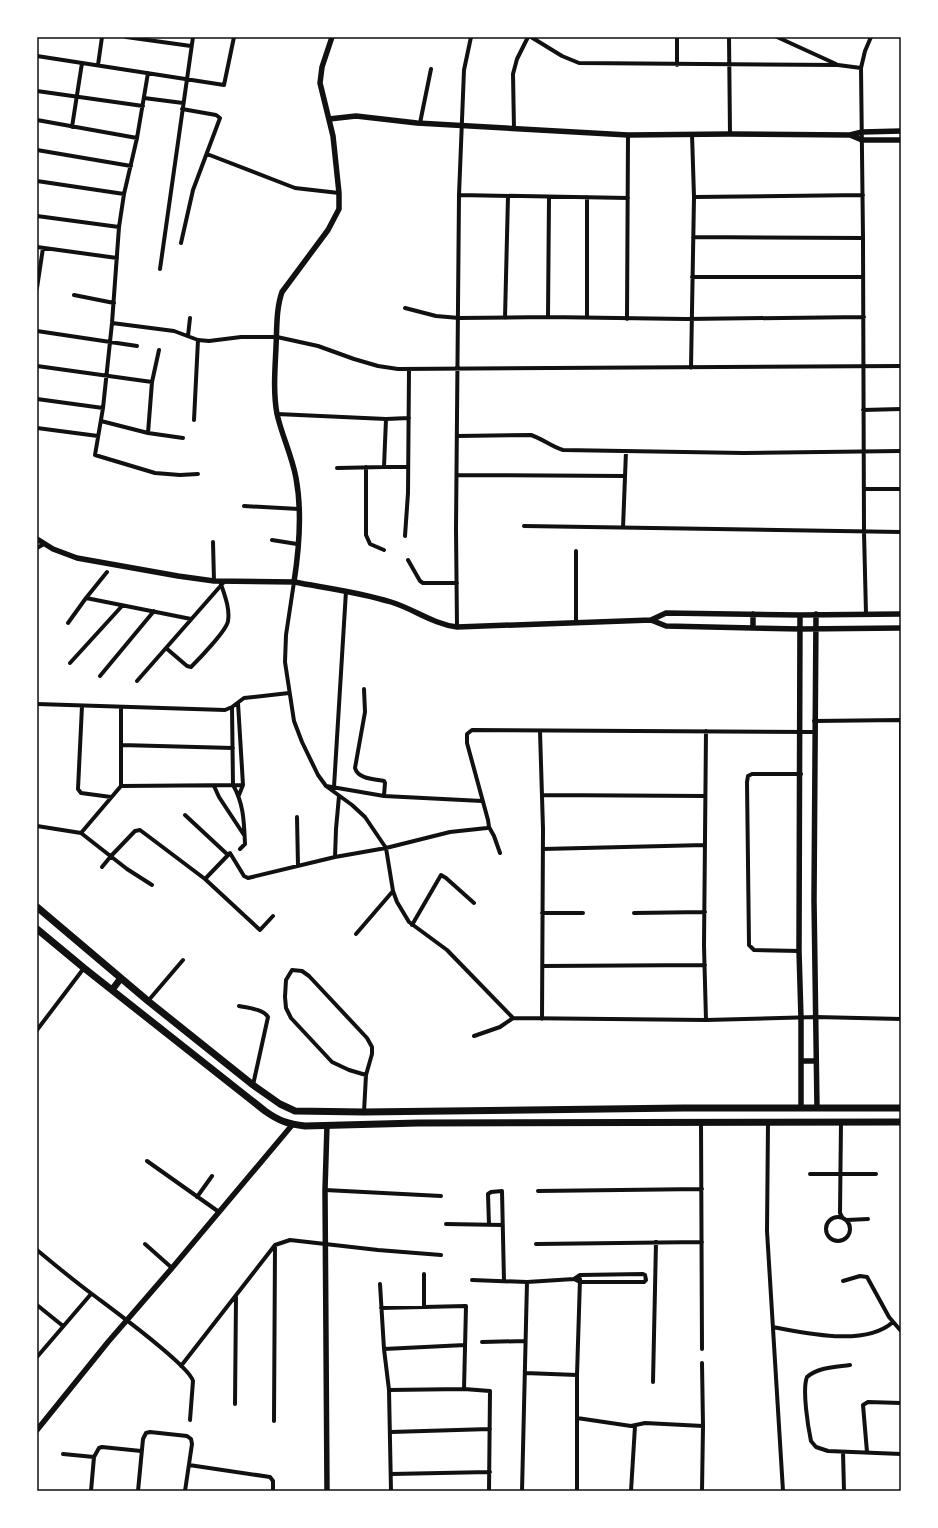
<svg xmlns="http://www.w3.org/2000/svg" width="938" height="1528" viewBox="0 0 938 1528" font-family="'Fira Sans',sans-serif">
<rect width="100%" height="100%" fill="#fff"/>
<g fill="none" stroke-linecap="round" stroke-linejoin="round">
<!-- minor -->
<path stroke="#111" stroke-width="4" d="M 126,37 L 191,46
M 531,37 L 562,56 L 579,63 L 838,65 L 861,68
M 677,37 L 677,65
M 729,37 L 730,134
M 777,37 L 836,64
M 37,56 L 224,85 L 234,37
M 98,65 L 102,37
M 148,73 L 137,138 L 124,194 L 119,227 L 112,323 L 103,408 L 95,455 L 155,473 L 180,475 L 198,474
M 37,91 L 143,106
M 144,98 L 183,103
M 37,120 L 137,138
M 420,123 L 431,69
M 72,127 L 82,63
M 514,129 L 513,74 L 517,59 L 528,37
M 37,150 L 131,166
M 207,154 L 295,188 L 339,193
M 37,181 L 124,194
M 459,195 L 628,198
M 587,197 L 587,318
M 694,197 L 863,195
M 37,216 L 119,227
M 693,237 L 863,238
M 181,243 L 193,190 L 220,118 L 216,115 L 182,109
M 37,247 L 117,258
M 160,269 L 193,37
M 692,277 L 863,277
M 37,288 L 43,248
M 74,295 L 114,303
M 405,308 L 436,316 L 459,318 L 548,317 L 686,319 L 864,317
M 548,317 L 549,197
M 505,318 L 508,196
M 627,319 L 628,135
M 112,323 L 174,331 L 198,340 L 209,341 L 241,337 L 277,337 L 318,346 L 354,359 L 378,366 L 398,369 L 901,366
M 37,331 L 137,346
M 188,336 L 190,318
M 37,366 L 152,382
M 691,368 L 694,197 L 692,134
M 37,399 L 103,408
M 863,410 L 901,409
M 277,414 L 386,419 L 409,418
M 194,420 L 198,340
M 101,421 L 148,433 L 183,438
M 37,428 L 98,436
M 148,433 L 152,382 L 159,350
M 457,436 L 531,435 C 543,439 552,447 563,450 L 744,453 L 901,451
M 366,467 L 366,535 L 370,544 L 384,550
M 384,467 L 408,467
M 337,468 L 384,467 L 386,419
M 457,475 L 625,476
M 864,489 L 901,489
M 244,506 L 299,509
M 524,526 L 901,532
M 623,528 L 626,451
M 405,536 L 408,493 L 409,369
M 272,540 L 297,544
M 213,542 L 214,581
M 37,548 L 44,544
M 408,560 L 420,581 L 423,583 L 457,583
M 294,582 L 286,635 L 285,662 L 294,721 L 302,742 L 318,775 L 326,786 L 352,805 L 365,817 L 386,848 L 393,891 L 397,902 L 409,922 L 447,950 L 513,1018
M 86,598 L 191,619
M 866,614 L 864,532 L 863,238 L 861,68 L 865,51 L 871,37
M 576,622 L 576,551
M 68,623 L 86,598 L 107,572
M 457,627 L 456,529 L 459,195 L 464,70 L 471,37
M 166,648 L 187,666 L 191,667 C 199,659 227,630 228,621 C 230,609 225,596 221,584
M 70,663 L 122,606
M 100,676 L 154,611
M 137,681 L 224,582
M 364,689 L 365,712 L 355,768 C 358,779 374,779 384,781 L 385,783 L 384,796
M 238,703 L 243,785 L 239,795
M 37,704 L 225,710 L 232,707 L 244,698 L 289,693
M 82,706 L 78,789 L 81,793 L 111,797
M 232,707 L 233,785 C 244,804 244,823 245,844 L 240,849
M 814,721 L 901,720
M 540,731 L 543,829 L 542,1019
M 121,745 L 233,748
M 121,786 L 243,785
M 214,786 L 219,797 L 244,835
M 326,786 L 384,796 L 482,801
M 334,787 L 346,591
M 542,795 L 705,796
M 185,815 L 228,855
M 297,817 L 298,866
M 37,826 L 81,833 L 127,869 L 152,885
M 489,827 L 494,836 L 500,853
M 81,833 L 121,786 L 121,707
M 543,849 L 705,845
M 335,857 L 336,829 L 339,796
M 102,867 L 111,856 L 135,831 L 140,830 L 205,879 L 260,930 L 273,916
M 205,879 L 230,853 L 244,876 L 248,878 L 335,857 L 386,848 L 450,832 L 487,828 L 489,827 L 488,820 L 467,743 L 467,734 L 472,730 L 814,732
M 542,913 L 583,913
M 634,913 L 705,912
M 412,925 L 441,875 L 446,878 L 474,903
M 356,934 L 393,891
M 799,951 L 754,950 L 749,945 L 747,782 L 748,776 L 752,774 L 801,774
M 542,966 L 705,965
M 148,1001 L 183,960
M 239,1006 C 248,1008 263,1009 268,1017 L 253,1085
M 901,1019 L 901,720
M 706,1020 L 704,946 L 706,731
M 37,1030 L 84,968
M 474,1036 L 500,1027 L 513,1018 L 706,1020 L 816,1017 L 901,1019
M 364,1112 L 366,1075 L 372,1054 L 372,1047 L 367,1038 L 309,976 L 302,971 L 292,970 L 286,980 L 285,997 L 286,1008 L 291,1018 L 332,1062 L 349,1070 L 366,1075
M 701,1122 L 702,1349
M 768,1122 L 767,1231 L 783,1491
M 841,1122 L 840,1213 L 842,1217
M 147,1161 L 219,1212
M 810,1174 L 876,1174
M 325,1190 L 441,1196
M 538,1191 L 702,1189
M 197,1197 L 212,1176
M826 1229a12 12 0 1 1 24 0a12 12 0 1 1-24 0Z
M 847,1220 L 868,1219
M 446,1224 L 503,1225
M 489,1225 L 488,1194 L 491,1192 L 502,1191 L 504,1281
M 145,1244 L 172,1268
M 536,1244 L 702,1242
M 37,1250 C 55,1265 73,1280 92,1294 C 109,1307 189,1365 193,1381 L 190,1420
M 472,1280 L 527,1282 L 574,1279 L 580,1282 L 644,1282 L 646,1280 L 645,1275 L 643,1274 L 580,1275 L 574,1279
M 843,1281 L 860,1276 L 867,1277 L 889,1317 L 901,1331
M 380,1284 L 384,1349 L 389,1390 L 391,1491
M 37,1305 L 63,1326
M 424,1307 L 424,1274
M 381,1308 L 466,1306 L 464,1389
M 773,1327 C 806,1333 865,1347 893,1322
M 482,1342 L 525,1341
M 384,1349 L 465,1345
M 37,1357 L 91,1294
M 702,1363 L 703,1426 L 702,1491
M 850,1365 C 836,1367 818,1367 807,1377 C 802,1389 808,1427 811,1441 L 816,1447 L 828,1451 L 901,1454
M 181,1366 L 275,1245 L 290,1240 L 378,1250 L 441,1255
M 525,1373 L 577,1375
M 653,1382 L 656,1242
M 389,1390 L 464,1389 L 490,1391 L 489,1491
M 235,1404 L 236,1297
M 577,1418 L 631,1426 L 645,1423 L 703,1426
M 274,1421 L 275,1246
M 391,1432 L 490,1429
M 843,1452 L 844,1491
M 867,1452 L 863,1405 L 868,1402 L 901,1403
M 63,1454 L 94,1457
M 189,1465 L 270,1477 L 273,1481 L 273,1491
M 391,1474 L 490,1472
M 91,1491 L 94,1457 L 99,1448 L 102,1447 L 141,1451
M 138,1491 L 143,1439 L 146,1433 L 150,1432 L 187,1436 L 191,1439 L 192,1444 L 185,1491
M 522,1491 L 527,1282
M 577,1491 L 577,1375 L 580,1279
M 631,1491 L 635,1426"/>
<!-- tertiary -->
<path stroke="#111" stroke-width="5.5" d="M 329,119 L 356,116 L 417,123 L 628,135 L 730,134 L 850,135 L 862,132 L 901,131
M 850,135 L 862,140 L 901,140
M 37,539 L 53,549 L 77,558 L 178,576 L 214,581 L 294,582 C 299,550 302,510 296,478 C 292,456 282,436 277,414 C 273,392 275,369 276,347 C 277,328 276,309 282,292 L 328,230 L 339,209 L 339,193 L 333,136 L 320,83 L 322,67 L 332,37
M 294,582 C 326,588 359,592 391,602 C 414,609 433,624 457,627 L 651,620 L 666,613 L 800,615 L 901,614
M 816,614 L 814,900 L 817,1108
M 800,615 L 799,951 L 801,1018 L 801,1108
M 651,620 L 666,626 L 800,629 L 901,628
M 753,628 L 753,614
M 801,1061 L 816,1061
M 37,1430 L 108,1342 L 172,1268 L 293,1124
M 327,1491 L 325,1190 L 327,1125"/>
<!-- primary -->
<path stroke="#111" stroke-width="7" d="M 37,907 L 148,1001 L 253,1085 L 280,1104 L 295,1111 L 364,1112 L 683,1108 L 901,1108
M 37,929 L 84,968 L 265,1111 C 279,1121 288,1124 305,1126 L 418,1123 L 901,1122
M 112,990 L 121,978"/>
</g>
<!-- border -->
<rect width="938" height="1528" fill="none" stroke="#ffffff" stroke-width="76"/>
<rect x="38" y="38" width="862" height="1452" fill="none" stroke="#111" stroke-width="1.5"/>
</svg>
